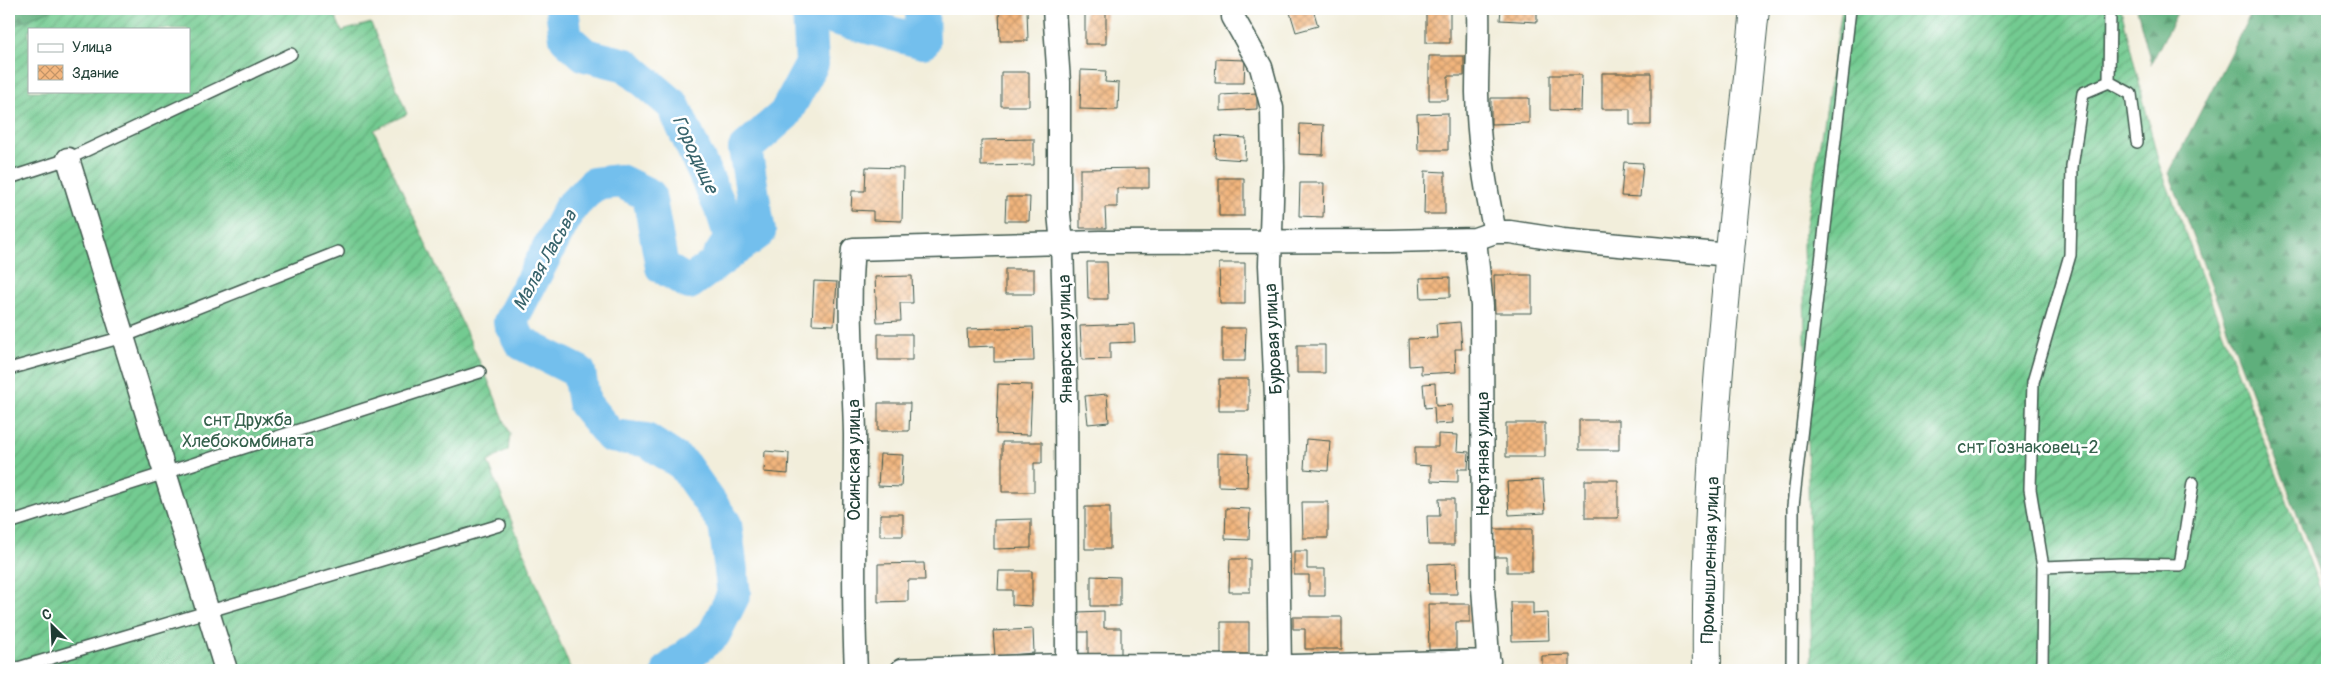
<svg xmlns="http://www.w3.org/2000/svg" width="2336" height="679" viewBox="0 0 2336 679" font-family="Pangolin,sans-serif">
<defs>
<pattern id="forest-firs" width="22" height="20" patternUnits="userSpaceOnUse" patternTransform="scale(1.25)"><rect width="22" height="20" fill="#5eaf7b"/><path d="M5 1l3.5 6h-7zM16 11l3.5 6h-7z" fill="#4d9066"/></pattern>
<pattern id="garden-furrows" width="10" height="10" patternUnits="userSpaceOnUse" patternTransform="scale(1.25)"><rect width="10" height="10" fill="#73cb91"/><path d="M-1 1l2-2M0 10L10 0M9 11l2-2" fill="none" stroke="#5ea677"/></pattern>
<pattern id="building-cross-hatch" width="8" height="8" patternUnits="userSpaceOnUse" patternTransform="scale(1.25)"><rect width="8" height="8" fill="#f2b57d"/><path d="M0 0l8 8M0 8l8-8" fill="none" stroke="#c39467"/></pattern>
</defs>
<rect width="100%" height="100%" fill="#fff"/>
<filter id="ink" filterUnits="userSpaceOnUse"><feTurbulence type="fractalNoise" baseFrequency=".02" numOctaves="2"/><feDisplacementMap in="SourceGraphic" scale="10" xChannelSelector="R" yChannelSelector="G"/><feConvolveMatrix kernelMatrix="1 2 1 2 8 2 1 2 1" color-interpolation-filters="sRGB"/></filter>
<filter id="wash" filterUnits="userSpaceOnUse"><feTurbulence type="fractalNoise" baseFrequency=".0096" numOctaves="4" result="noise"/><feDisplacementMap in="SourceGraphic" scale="20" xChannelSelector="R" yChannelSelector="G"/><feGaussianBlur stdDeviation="1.12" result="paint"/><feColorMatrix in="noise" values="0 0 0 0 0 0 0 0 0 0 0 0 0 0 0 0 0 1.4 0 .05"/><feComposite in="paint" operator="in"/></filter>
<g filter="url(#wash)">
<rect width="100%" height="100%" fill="#f2eedb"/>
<!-- forest -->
<path fill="url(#forest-firs)" stroke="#3e7658" d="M 9,9 L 53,9 L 9,28 Z
M 2137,9 L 2179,9 L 2151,64 Z
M 2253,9 L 2327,9 L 2327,594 L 2169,173 Z"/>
<!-- garden -->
<path fill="url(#garden-furrows)" stroke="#498462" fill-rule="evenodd" d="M 53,9 L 332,9 L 342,31 L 371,23 L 407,114 L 374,130 L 488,380 L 510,434 L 508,450 L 488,462 L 571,670 L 9,670 L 9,28 ZM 29,29 L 189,29 L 189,91 L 29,91 Z
M 1842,9 L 2121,9 L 2159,164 L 2327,607 L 2327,670 L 1812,670 L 1803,244 Z"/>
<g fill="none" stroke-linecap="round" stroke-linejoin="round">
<!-- river -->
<path stroke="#73bfed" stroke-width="34" d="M 562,9 L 566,38 L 585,55 L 626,65 L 673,105 L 723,213 L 731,238 L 714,265
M 669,670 L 714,634 L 734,594 L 725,524 L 683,464 L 646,440 L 611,436 L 584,403 L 579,372 L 521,343 L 510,322 L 570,208 L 594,184 L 620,181 L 649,195 L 662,267 L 689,283 L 759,232 L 745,149 L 785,114 L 812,64 L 809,11 L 923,42 L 922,9"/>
</g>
<g id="blocks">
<!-- building -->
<path fill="url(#building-cross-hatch)" d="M 999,9 L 1027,9 L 1028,41 L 1000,41 Z
M 1085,9 L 1106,9 L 1106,44 L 1085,44 Z
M 1289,9 L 1313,9 L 1318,26 L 1296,32 Z
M 1426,9 L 1450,9 L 1450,43 L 1426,43 Z
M 1501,9 L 1537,9 L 1537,22 L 1500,20 Z
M 1429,56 L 1464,56 L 1464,76 L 1448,76 L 1448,100 L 1429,100 Z
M 1216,59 L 1245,60 L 1244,83 L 1215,83 Z
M 1081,70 L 1106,71 L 1105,82 L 1119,83 L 1118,110 L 1080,109 Z
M 1001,72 L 1029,72 L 1029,106 L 1001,106 Z
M 1602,73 L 1651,73 L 1651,125 L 1630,125 L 1630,109 L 1602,109 Z
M 1550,75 L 1582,75 L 1581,111 L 1550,110 Z
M 1257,93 L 1257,109 L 1221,111 L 1221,95 Z
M 1491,98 L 1529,98 L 1529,123 L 1491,124 Z
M 1448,113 L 1448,150 L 1418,150 L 1417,114 Z
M 1300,124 L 1324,125 L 1323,155 L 1299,154 Z
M 1216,136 L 1246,138 L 1245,160 L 1215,158 Z
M 1034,139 L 1034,165 L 981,166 L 981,140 Z
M 1624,162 L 1643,163 L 1640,197 L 1621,196 Z
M 866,167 L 903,168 L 902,221 L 873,220 L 873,211 L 851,210 L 852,191 L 865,191 Z
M 1149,168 L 1149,188 L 1117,188 L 1117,207 L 1105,207 L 1106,228 L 1080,228 L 1080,169 Z
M 1425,171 L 1445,172 L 1445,214 L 1424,214 Z
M 1219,178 L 1244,178 L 1244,216 L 1219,216 Z
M 1300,183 L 1324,183 L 1323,217 L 1299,216 Z
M 1006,197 L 1030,197 L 1029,221 L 1005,221 Z
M 1087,262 L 1107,262 L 1108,299 L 1088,299 Z
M 1219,263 L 1245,263 L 1245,304 L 1220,304 Z
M 1005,269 L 1034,269 L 1034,294 L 1005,294 Z
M 1494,275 L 1532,275 L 1532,313 L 1495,313 Z
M 912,276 L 913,303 L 900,303 L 901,321 L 877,322 L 875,277 Z
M 1450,277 L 1450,297 L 1421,298 L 1420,278 Z
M 814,281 L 837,282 L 834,325 L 812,324 Z
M 1460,322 L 1462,349 L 1455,349 L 1456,372 L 1421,374 L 1421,365 L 1409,366 L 1408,339 L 1437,338 L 1436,324 Z
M 1134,324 L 1135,342 L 1110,343 L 1110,359 L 1082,360 L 1080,326 Z
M 1033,327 L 1034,361 L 994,362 L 994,346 L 968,347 L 967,329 Z
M 1222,328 L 1246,328 L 1245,361 L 1222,361 Z
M 878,334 L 912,334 L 912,360 L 878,360 Z
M 1297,345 L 1325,345 L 1325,373 L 1297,373 Z
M 1219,379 L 1249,379 L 1249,411 L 1219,411 Z
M 1435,383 L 1436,406 L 1452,405 L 1453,423 L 1435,424 L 1434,407 L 1425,408 L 1423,384 Z
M 998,384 L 1032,385 L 1030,435 L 996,434 Z
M 1107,394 L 1109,422 L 1088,424 L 1085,396 Z
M 878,403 L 910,403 L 909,431 L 878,431 Z
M 1579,420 L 1619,420 L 1619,450 L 1579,450 Z
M 1506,423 L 1545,423 L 1545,457 L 1506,457 Z
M 1438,434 L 1458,435 L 1457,451 L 1469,452 L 1468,469 L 1458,469 L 1458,482 L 1431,481 L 1431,466 L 1415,465 L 1415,447 L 1438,447 Z
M 1306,439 L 1330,441 L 1328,471 L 1304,469 Z
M 1002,442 L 1042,442 L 1042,463 L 1034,463 L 1034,492 L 1002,492 Z
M 765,451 L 789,453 L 788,474 L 764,472 Z
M 1218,453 L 1248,454 L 1247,487 L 1218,486 Z
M 880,454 L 903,455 L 901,487 L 878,486 Z
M 1543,480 L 1545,513 L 1509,515 L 1507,482 Z
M 1585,480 L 1618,480 L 1618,518 L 1585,518 Z
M 1439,499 L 1454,499 L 1454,545 L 1428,545 L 1427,516 L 1440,516 Z
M 1302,502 L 1328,502 L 1328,538 L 1303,538 Z
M 1085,507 L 1110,507 L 1110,549 L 1085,549 Z
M 1226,508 L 1250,509 L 1249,540 L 1225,539 Z
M 880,514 L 903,514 L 903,536 L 880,536 Z
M 1031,519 L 1031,548 L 994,549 L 994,520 Z
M 1493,529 L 1532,529 L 1532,572 L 1507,572 L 1507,557 L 1493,557 Z
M 1294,551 L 1307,551 L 1307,569 L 1325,569 L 1325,596 L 1309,596 L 1309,575 L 1294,575 Z
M 1230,559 L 1250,559 L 1250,592 L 1229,592 Z
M 924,563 L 925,580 L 908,580 L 908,601 L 878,602 L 878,564 Z
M 1456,563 L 1457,594 L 1429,594 L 1428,564 Z
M 999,571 L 1032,571 L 1032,606 L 1012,605 L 1012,590 L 998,590 Z
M 1091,576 L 1120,577 L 1120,606 L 1091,606 Z
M 1511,602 L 1533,602 L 1533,614 L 1548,613 L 1549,640 L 1512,641 Z
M 1428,604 L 1470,604 L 1470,622 L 1456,622 L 1456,649 L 1429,650 Z
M 1104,611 L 1104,628 L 1121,628 L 1121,657 L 1088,657 L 1088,632 L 1078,632 L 1078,612 Z
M 1293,617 L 1342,617 L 1342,649 L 1305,649 L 1305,629 L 1293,629 Z
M 1221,622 L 1249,622 L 1249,654 L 1221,654 Z
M 1033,629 L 1034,653 L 995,656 L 993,631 Z
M 1570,655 L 1570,670 L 1542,670 L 1542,656 Z"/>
</g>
</g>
<g filter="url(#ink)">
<use href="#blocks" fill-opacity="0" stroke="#3f584d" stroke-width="1"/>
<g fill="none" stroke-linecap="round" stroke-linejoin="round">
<!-- service casing -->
<g stroke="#3f584d" stroke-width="14">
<path id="service" d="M 2109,82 L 2110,9
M 9,178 L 68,159 L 291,54
M 9,369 L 123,337 L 338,252
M 9,523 L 480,372
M 2043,567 L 2122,564 L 2180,565 L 2193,483
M 11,670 L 500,525
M 1792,670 L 1793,506 L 1850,9
M 2042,670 L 2043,567 L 2030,489 L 2033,382 L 2070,255 L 2072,167 L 2083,93 L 2109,82 L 2131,94 L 2137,142"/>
</g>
<!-- minor casing -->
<g stroke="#3f584d" stroke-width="25">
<path id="minor" d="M 1054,9 L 1059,82 L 1059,213 L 1062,244 L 1066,384 L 1067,670
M 1478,9 C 1479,37 1477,65 1477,93 C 1478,139 1485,187 1495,232
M 1233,17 L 1261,67 L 1272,108 L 1273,168 L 1270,265 L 1276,398 L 1280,670
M 68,159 L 226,670
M 1475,239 L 1482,306 L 1483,588 L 1489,670
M 856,670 C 852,592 855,514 855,435 C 854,373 847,311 853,249 L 1100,242 L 1390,241 L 1475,239 L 1495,232 L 1510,232 L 1563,240 L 1730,255
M 902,670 L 1067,665 L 1293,666 L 1489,661"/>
</g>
<!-- secondary casing -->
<g stroke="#3f584d" stroke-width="30">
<path id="secondary" d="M 1707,670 C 1704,449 1733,228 1755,9"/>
</g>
<!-- service -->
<use href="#service" stroke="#fff" stroke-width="11"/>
<!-- minor -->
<use href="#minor" stroke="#fff" stroke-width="22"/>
<!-- secondary -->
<use href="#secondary" stroke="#fff" stroke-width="28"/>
</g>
</g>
<g text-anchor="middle" stroke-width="5" stroke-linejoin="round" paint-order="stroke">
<!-- street labels -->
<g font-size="18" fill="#1f3d34" stroke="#fff">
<text transform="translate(1065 339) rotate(-91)" y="6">Январская улица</text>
<text transform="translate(1273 339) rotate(-93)" y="6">Буровая улица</text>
<text transform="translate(1483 454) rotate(-90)" y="6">Нефтяная улица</text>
<text transform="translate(854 460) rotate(-90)" y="6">Осинская улица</text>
<text transform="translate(1710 560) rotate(-88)" y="6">Промышленная улица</text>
</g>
<!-- park labels -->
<g font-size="18" fill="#34604b" stroke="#fff">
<text x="248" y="426">снт Дружба<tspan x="248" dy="21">Хлебокомбината</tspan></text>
<text x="2028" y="453">снт Гознаковец-2</text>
</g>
<!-- water labels -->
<g font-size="19" font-style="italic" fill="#38646c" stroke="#fff">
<text transform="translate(696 154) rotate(65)" y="7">Городище</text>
<text transform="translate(544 260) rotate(-61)" y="7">Малая Ласьва</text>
</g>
</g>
<!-- margin -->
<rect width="2336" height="679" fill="none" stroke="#fff" stroke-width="30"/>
<!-- legend -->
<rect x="28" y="28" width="162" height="65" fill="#ffffff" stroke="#a5b1ae"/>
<rect x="38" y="44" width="25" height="8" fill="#ffffff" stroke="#a5b1ae"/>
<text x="72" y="52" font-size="15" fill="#1f3d34">Улица</text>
<rect x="38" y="65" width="25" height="15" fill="url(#building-cross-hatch)" stroke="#a5b1ae"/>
<text x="72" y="78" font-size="15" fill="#1f3d34">Здание</text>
<!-- north arrow -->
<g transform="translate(52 626) rotate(336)" stroke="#ffffff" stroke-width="4" paint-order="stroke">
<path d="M0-4L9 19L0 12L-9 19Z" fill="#1f3d34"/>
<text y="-8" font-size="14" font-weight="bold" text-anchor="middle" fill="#1f3d34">С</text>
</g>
</svg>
